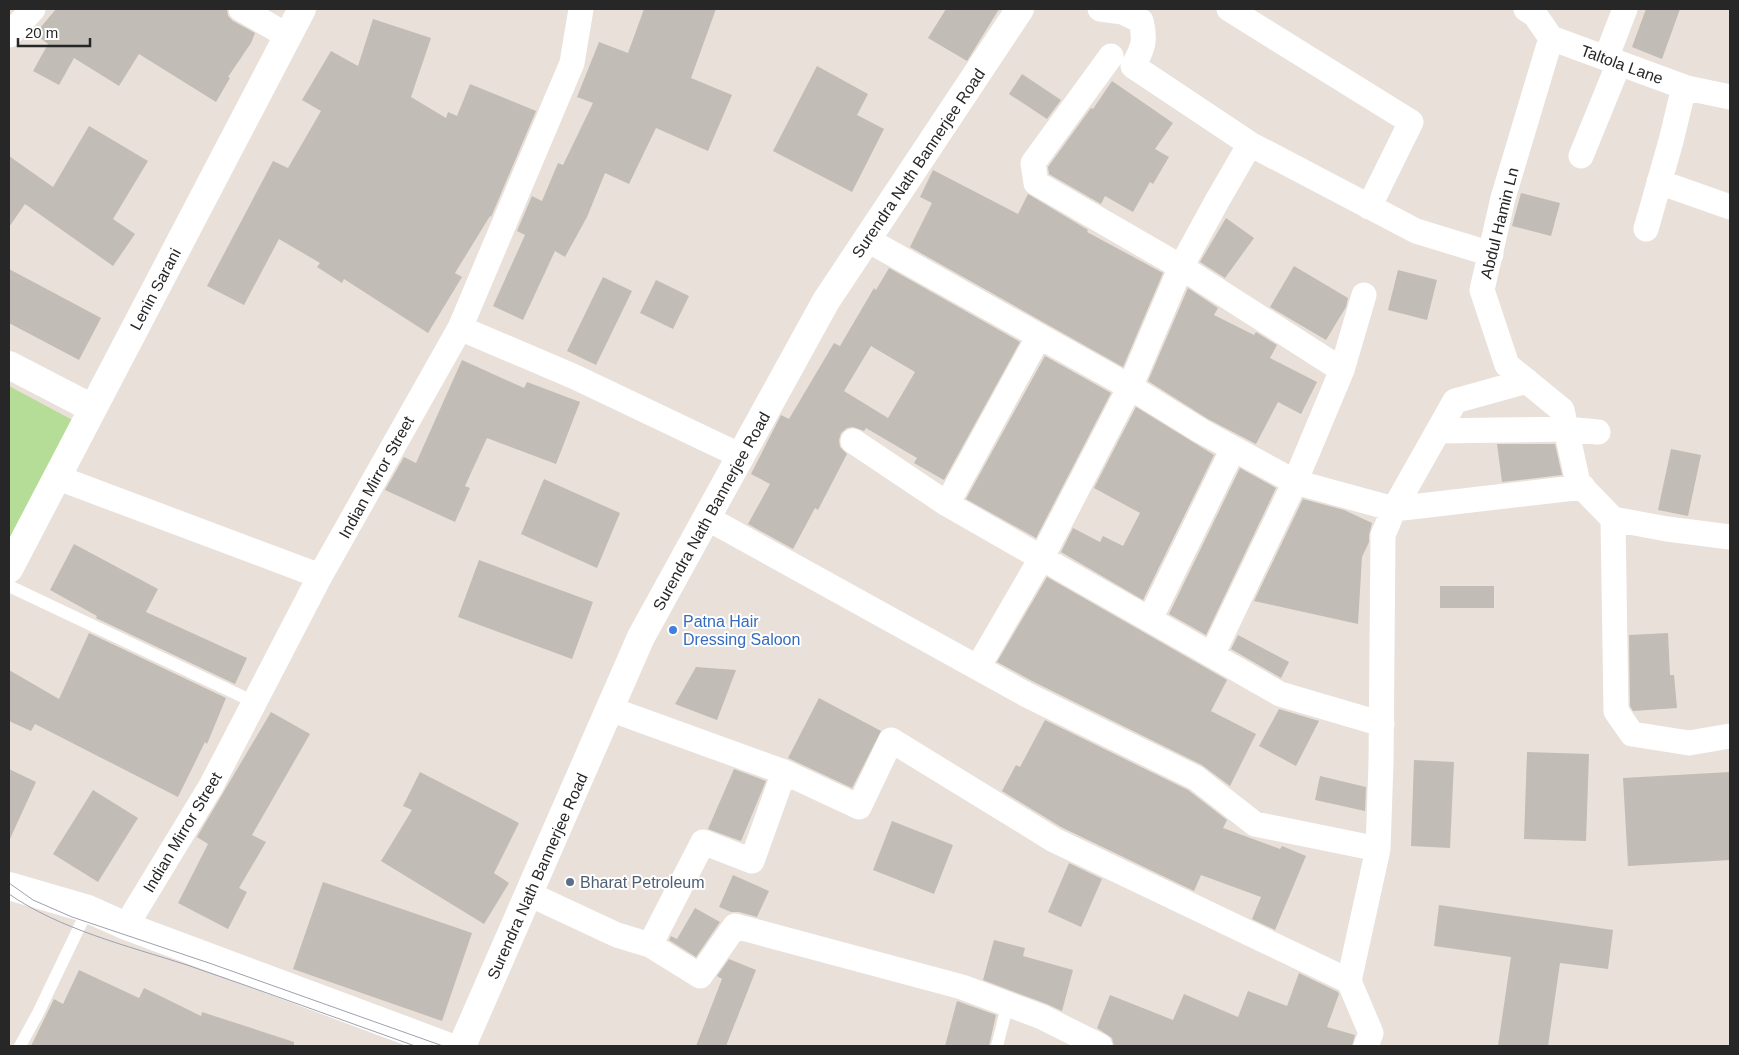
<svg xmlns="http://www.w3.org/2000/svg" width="1739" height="1055" viewBox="0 0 1739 1055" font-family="Arial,sans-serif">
<rect width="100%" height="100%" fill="#e9e0d9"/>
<!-- green -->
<path fill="#b6dd98" d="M 9,386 L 78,423 L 9,552 Z"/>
<!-- building -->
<path fill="#c1bcb5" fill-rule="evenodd" d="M 56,9 L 227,9 L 228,16 L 233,21 L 255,33 L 251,43 L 228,77 L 230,78 L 216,102 L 139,54 L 119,86 L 74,58 L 59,85 L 33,71 L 48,44 L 35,34 Z
M 644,9 L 716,9 L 691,78 L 732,95 L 708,151 L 656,128 L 629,184 L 605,173 L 587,217 L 565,257 L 555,251 L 523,320 L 493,306 L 525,235 L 517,231 L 532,196 L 542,201 L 558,163 L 563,165 L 593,103 L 577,97 L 599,42 L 628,53 Z
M 946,9 L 999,9 L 967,61 L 928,38 Z
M 1646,9 L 1680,9 L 1662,59 L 1632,47 Z
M 373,19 L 431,38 L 411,97 L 446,118 L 448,112 L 457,116 L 470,84 L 536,111 L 491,217 L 490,216 L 455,273 L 462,277 L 428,333 L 344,279 L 342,283 L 317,267 L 320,263 L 279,239 L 244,305 L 207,286 L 273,161 L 288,168 L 321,111 L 302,100 L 331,51 L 358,66 Z
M 817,66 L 868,94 L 857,115 L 884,129 L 852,192 L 773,151 Z
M 1022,74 L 1061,100 L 1047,119 L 1009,94 Z
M 1112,81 L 1173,123 L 1155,149 L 1169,157 L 1153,184 L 1150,182 L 1133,212 L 1105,196 L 1101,204 L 1049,174 L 1048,167 L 1091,108 L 1093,109 Z
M 89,126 L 148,161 L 113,219 L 135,234 L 113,266 L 25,204 L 9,227 L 9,156 L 53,187 Z
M 933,170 L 1018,214 L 1028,194 L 1088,230 L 1087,232 L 1163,273 L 1123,367 L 910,247 L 932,203 L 920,197 Z
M 1521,193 L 1560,203 L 1551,236 L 1512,226 Z
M 1226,218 L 1254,238 L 1225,278 L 1200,262 Z
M 1294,266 L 1348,298 L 1346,307 L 1326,340 L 1270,307 Z
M 889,268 L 1020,342 L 944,480 L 914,463 L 917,458 L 866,428 L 864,431 L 853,427 L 847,428 L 841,433 L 839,440 L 840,447 L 847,454 L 818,510 L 815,508 L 793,549 L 748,524 L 770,484 L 751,474 L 781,415 L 789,419 L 834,343 L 840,346 L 874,288 L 876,290 ZM 871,346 L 915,372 L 888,418 L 844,391 Z
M 9,269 L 101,318 L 79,360 L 9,323 Z
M 1398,270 L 1437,280 L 1427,320 L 1388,310 Z
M 603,277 L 632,291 L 596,365 L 567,351 Z
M 656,280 L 689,296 L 673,329 L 640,313 Z
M 1188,288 L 1218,308 L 1214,315 L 1254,335 L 1256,332 L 1277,345 L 1270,358 L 1317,382 L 1301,414 L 1278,402 L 1256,444 L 1208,419 L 1148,381 Z
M 1045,356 L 1111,393 L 1036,538 L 966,499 Z
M 462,360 L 524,388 L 527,382 L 580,402 L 556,464 L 487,438 L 465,486 L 470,488 L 455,522 L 385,490 L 404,457 L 416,463 Z
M 1136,407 L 1214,455 L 1143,600 L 1061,552 L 1073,528 L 1100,542 L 1103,536 L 1123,546 L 1140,513 L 1094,488 Z
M 1497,444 L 1555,444 L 1562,475 L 1502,482 Z
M 1671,449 L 1701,455 L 1688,516 L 1658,510 Z
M 1240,468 L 1276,488 L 1206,635 L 1169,614 Z
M 544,479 L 620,513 L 597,568 L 521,534 Z
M 1303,499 L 1344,510 L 1372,523 L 1369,535 L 1369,542 L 1362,557 L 1358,624 L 1254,601 Z
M 74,544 L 158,589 L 146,612 L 247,658 L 235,684 L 96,618 L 97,616 L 50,590 Z
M 479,560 L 593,602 L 572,659 L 458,617 Z
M 1047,577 L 1227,680 L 1211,711 L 1256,734 L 1230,786 L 1202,765 L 1034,682 L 997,662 Z
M 1440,586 L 1494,586 L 1494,608 L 1440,608 Z
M 89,633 L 226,698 L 207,744 L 205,742 L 178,797 L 35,724 L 31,731 L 9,721 L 9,670 L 59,699 Z
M 1668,633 L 1670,675 L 1674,675 L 1677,708 L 1633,711 L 1630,706 L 1629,635 Z
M 1238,635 L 1289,662 L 1281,678 L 1231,649 Z
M 696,667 L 736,670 L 717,720 L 675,704 Z
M 819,698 L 881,731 L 852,788 L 788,758 Z
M 1279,709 L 1319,721 L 1296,766 L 1259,746 Z
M 271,712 L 310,734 L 252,835 L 266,842 L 239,888 L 247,892 L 228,929 L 178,903 L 208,844 L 197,837 Z
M 1045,720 L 1188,790 L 1227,820 L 1223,828 L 1280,849 L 1282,846 L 1306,856 L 1275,930 L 1252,919 L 1261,897 L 1201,875 L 1194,891 L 1061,827 L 1002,791 L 1016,765 L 1020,767 Z
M 1527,752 L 1589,754 L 1586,841 L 1524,839 Z
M 1414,760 L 1454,762 L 1450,848 L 1411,846 Z
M 9,769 L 36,782 L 9,841 Z
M 734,769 L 766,781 L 741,841 L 708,829 Z
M 420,772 L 519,823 L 494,873 L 509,883 L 484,924 L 381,861 L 412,810 L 403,806 Z
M 1730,772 L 1730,860 L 1628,866 L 1623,778 Z
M 1320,776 L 1366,787 L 1365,811 L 1315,800 Z
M 93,790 L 138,818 L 98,882 L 53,854 Z
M 892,821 L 953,845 L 934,894 L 873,870 Z
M 1069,863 L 1102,879 L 1081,927 L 1048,912 Z
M 733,875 L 769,891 L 757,917 L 739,912 L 731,912 L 719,907 Z
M 323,882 L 472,933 L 442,1021 L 293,969 Z
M 1439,905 L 1613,930 L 1608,969 L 1560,963 L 1548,1046 L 1498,1046 L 1511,957 L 1434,946 Z
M 695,908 L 720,922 L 696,957 L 669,940 L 671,936 L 677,939 Z
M 994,940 L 1025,948 L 1023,956 L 1073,970 L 1062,1011 L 1047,1004 L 983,980 Z
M 729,959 L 756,970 L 726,1046 L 696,1046 L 722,979 L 717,976 Z
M 79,970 L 139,998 L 144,988 L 201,1016 L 202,1012 L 294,1042 L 294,1046 L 31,1046 L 54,999 L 63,1004 Z
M 1299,973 L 1338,992 L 1339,994 L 1327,1027 L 1355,1035 L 1352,1046 L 1114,1046 L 1112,1038 L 1097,1028 L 1110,995 L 1173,1020 L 1184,994 L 1238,1017 L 1248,991 L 1287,1006 Z
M 957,1001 L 996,1015 L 989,1046 L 945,1046 Z"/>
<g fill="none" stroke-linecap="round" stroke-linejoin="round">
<!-- lane -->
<path stroke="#fff" stroke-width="12" d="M 9,586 L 254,702
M 20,1046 L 38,1013 L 88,909
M 997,1046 L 1008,1003"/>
<!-- street -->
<path stroke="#fff" stroke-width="25" d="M 241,9 L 288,36
M 1100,9 L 1123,12 L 1141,21 C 1146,40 1143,49 1133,66 L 1250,144 L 1416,231 L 1491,254
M 1229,9 L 1411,122 L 1369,207
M 1526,9 L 1535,15 L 1551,38 L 1687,88 L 1730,97
M 9,35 L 33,9
M 1551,38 L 1503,198 L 1482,290 L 1507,365 L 1562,410 L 1578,483 L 1613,519 L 1667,529 L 1730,537
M 1111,56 L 1033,163 L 1036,183 L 1181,267 L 1342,370
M 1606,58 L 1625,9
M 1581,156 L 1619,63
M 1659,182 L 1730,207
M 1646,229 L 1671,141 L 1684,87
M 866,239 L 1130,387 L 1201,431 L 1295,482 L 1394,509 L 1583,487
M 460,328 L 575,377 L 741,456
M 1438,431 L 1566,429 L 1598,432
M 853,441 L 947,504 L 1280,694 L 1382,724
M 56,477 L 320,576
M 947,504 L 1039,336
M 707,518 L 1027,695 L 1196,778 L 1255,824 L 1378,849
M 1613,519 L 1616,711 L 1632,734 L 1689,743 L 1730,736
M 1150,619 L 1233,449
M 1212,655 L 1295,482 L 1342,370 L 1364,295
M 978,667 L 1042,557 L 1130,387 L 1181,267 L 1217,201 L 1250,144
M 610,709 L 784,772
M 529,894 L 617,935 L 650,945 L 700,976 L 735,926 L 962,987 L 1042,1017 L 1100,1046
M 126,926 L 211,786 L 320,576 L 460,328 L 572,63 L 581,9
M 650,945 L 703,842 L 752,861 L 784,772 L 859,807 L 891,740 L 1054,840 L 1349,981
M 1366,1046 L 1371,1033 L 1349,981 L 1378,849 L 1381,763 L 1383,535 L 1394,509 L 1455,401 L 1527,381"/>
<!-- secondary -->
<path stroke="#fff" stroke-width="28" d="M 9,365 L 92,408
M 9,569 L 302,9
M 9,886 L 88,909 L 126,926 L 447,1046
M 462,1046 L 641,637 L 826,301 L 1020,9"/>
<!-- tram -->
<path stroke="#9ca1b0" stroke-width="1" d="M 9,883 L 33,900 L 72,917 L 209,963 L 443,1046
M 9,894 C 59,929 128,946 187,965 C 263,991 339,1019 415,1046"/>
</g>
<!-- markers -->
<circle fill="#3f7fe0" stroke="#fff" stroke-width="2" cx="673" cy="630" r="5"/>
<circle fill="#5c6f8a" stroke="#fff" stroke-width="2" cx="570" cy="882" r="5"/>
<g text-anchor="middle" stroke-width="4" stroke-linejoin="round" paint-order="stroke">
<!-- street labels -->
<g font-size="16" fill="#272727" stroke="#fff">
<text transform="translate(1622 64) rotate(20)" y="6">Taltola Lane</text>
<text transform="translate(918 163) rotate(-56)" y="6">Surendra Nath Bannerjee Road</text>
<text transform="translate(1499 223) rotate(-76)" y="6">Abdul Hamin Ln</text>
<text transform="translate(155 289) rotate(-62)" y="6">Lenin Sarani</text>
<text transform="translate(376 477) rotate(-61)" y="6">Indian Mirror Street</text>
<text transform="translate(711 511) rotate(-61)" y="6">Surendra Nath Bannerjee Road</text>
<text transform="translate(182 832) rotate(-59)" y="6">Indian Mirror Street</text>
<text transform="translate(537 876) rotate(-66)" y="6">Surendra Nath Bannerjee Road</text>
</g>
<!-- shop labels -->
<g font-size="16" fill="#366cbe" stroke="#fff" text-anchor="start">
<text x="683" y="627">Patna Hair<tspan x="683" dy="18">Dressing Saloon</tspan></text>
</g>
<!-- service labels -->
<g font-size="16" fill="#4e5e75" stroke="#fff" text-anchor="start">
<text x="580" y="888">Bharat Petroleum</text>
</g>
</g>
<!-- border -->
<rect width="1739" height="1055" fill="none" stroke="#272727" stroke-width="20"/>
<!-- scale -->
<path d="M18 38v8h72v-8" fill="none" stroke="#272727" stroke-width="2.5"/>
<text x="25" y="38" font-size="15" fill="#272727" stroke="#ffffff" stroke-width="4" paint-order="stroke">20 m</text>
</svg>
